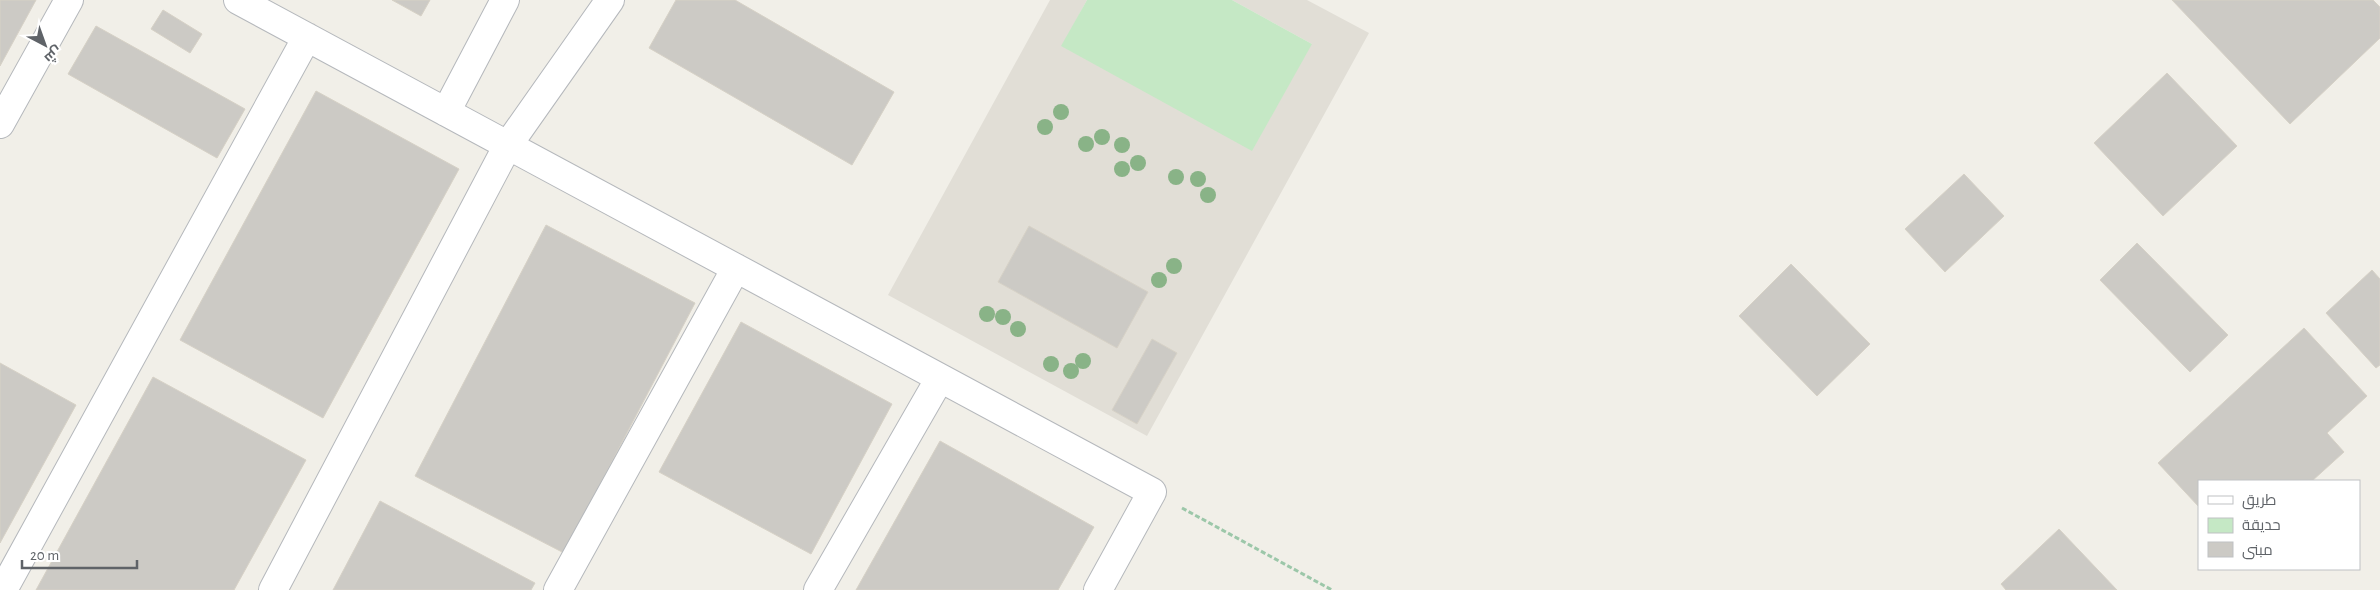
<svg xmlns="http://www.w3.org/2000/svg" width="2380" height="590" viewBox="0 0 2380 590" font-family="'Alegreya Sans',Cairo,sans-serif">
<rect width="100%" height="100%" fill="#f1efe8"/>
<!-- education -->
<path fill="#e1ded6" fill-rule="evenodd" d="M 1050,0 L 1087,0 L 1062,46 L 1312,44 L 1232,0 L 1307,0 L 1369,33 L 1147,436 L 888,295 ZM 1029,227 L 1148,292 L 1117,347 L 998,282 ZM 1152,339 L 1177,353 L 1137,424 L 1112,410 Z"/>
<!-- green -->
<path fill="#c5e8c5" d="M 1087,0 L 1232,0 L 1312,44 L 1252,151 L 1061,46 Z"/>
<!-- building -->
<path fill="#cccac5" stroke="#d6d1c6" d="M 0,0 L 36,0 L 0,66 Z
M 392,0 L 430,0 L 421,16 Z
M 676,0 L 735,0 L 894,92 L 852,165 L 649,48 Z
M 2172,0 L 2373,0 L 2380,7 L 2380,38 L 2290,124 Z
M 163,10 L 202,34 L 190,53 L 151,29 Z
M 96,26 L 245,109 L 217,158 L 68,74 Z
M 2167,73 L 2237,146 L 2163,216 L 2094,143 Z
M 316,91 L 459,169 L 323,418 L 180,340 Z
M 1964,174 L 2004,216 L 1945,272 L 1905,229 Z
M 546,225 L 695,303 L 564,553 L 415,476 Z
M 1029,226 L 1148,292 L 1117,348 L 998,282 Z
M 2137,243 L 2228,335 L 2190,372 L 2100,280 Z
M 1791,264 L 1870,344 L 1817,396 L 1739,316 Z
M 2372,270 L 2380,279 L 2380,365 L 2376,368 L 2326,313 Z
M 741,322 L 892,404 L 811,554 L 659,472 Z
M 2304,328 L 2367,396 L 2327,433 L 2344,452 L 2312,481 L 2199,481 L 2199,507 L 2158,463 Z
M 1152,339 L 1177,353 L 1137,424 L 1112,410 Z
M 0,363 L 76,405 L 0,543 Z
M 153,377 L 306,460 L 234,590 L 36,590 Z
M 940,441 L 1094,527 L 1058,590 L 856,590 Z
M 380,501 L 535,583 L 531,590 L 333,590 Z
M 2059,529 L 2117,590 L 2006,590 L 2001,584 Z"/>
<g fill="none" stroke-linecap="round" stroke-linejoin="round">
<!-- minor casing -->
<g stroke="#b5b8bc" stroke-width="30">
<path id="minor" d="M 238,0 L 1152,492 L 1098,590
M 446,112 L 505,0
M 0,124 L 69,0
M 3,590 L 307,37
M 273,590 L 508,145 L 610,0
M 558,590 L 736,268
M 818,590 L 940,378"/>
</g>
<!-- path -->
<path stroke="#9cc7a9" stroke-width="3" stroke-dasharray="5 2.5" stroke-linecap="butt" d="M 1182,508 L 1332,590"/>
<!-- minor -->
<use href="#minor" stroke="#fff" stroke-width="28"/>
</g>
<!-- trees -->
<g fill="#89b387">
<circle cx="1061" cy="112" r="8"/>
<circle cx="1045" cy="127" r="8"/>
<circle cx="1102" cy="137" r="8"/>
<circle cx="1086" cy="144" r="8"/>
<circle cx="1122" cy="145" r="8"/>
<circle cx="1138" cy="163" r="8"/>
<circle cx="1122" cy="169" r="8"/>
<circle cx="1176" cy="177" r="8"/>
<circle cx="1198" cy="179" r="8"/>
<circle cx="1208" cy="195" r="8"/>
<circle cx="1174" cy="266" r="8"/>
<circle cx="1159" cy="280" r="8"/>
<circle cx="987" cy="314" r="8"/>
<circle cx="1003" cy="317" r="8"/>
<circle cx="1018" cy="329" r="8"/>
<circle cx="1083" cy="361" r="8"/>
<circle cx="1051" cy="364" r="8"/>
<circle cx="1071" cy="371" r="8"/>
</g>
<!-- legend -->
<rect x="2198" y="480" width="162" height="90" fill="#ffffff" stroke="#bfc1c3"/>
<rect x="2208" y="496" width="25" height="8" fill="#ffffff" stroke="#bfc1c3"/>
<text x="2242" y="505" font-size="15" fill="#5f6368">طريق</text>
<rect x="2208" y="518" width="25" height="15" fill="#c5e8c5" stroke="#bfc1c3"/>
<text x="2242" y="530" font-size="15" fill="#5f6368">حديقة</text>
<rect x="2208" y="542" width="25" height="15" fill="#cccac5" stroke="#bfc1c3"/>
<text x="2242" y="555" font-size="15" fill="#5f6368">مبنى</text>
<!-- north arrow -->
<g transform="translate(45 45) rotate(139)" stroke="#ffffff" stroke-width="4" paint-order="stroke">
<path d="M0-4L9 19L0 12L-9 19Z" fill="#5f6368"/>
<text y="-8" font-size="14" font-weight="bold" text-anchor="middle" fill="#5f6368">ش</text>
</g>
<!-- scale -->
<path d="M22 560v8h115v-8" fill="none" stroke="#5f6368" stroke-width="2.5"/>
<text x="30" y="560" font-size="15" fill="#5f6368" stroke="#ffffff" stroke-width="4" paint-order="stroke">20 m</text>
</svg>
